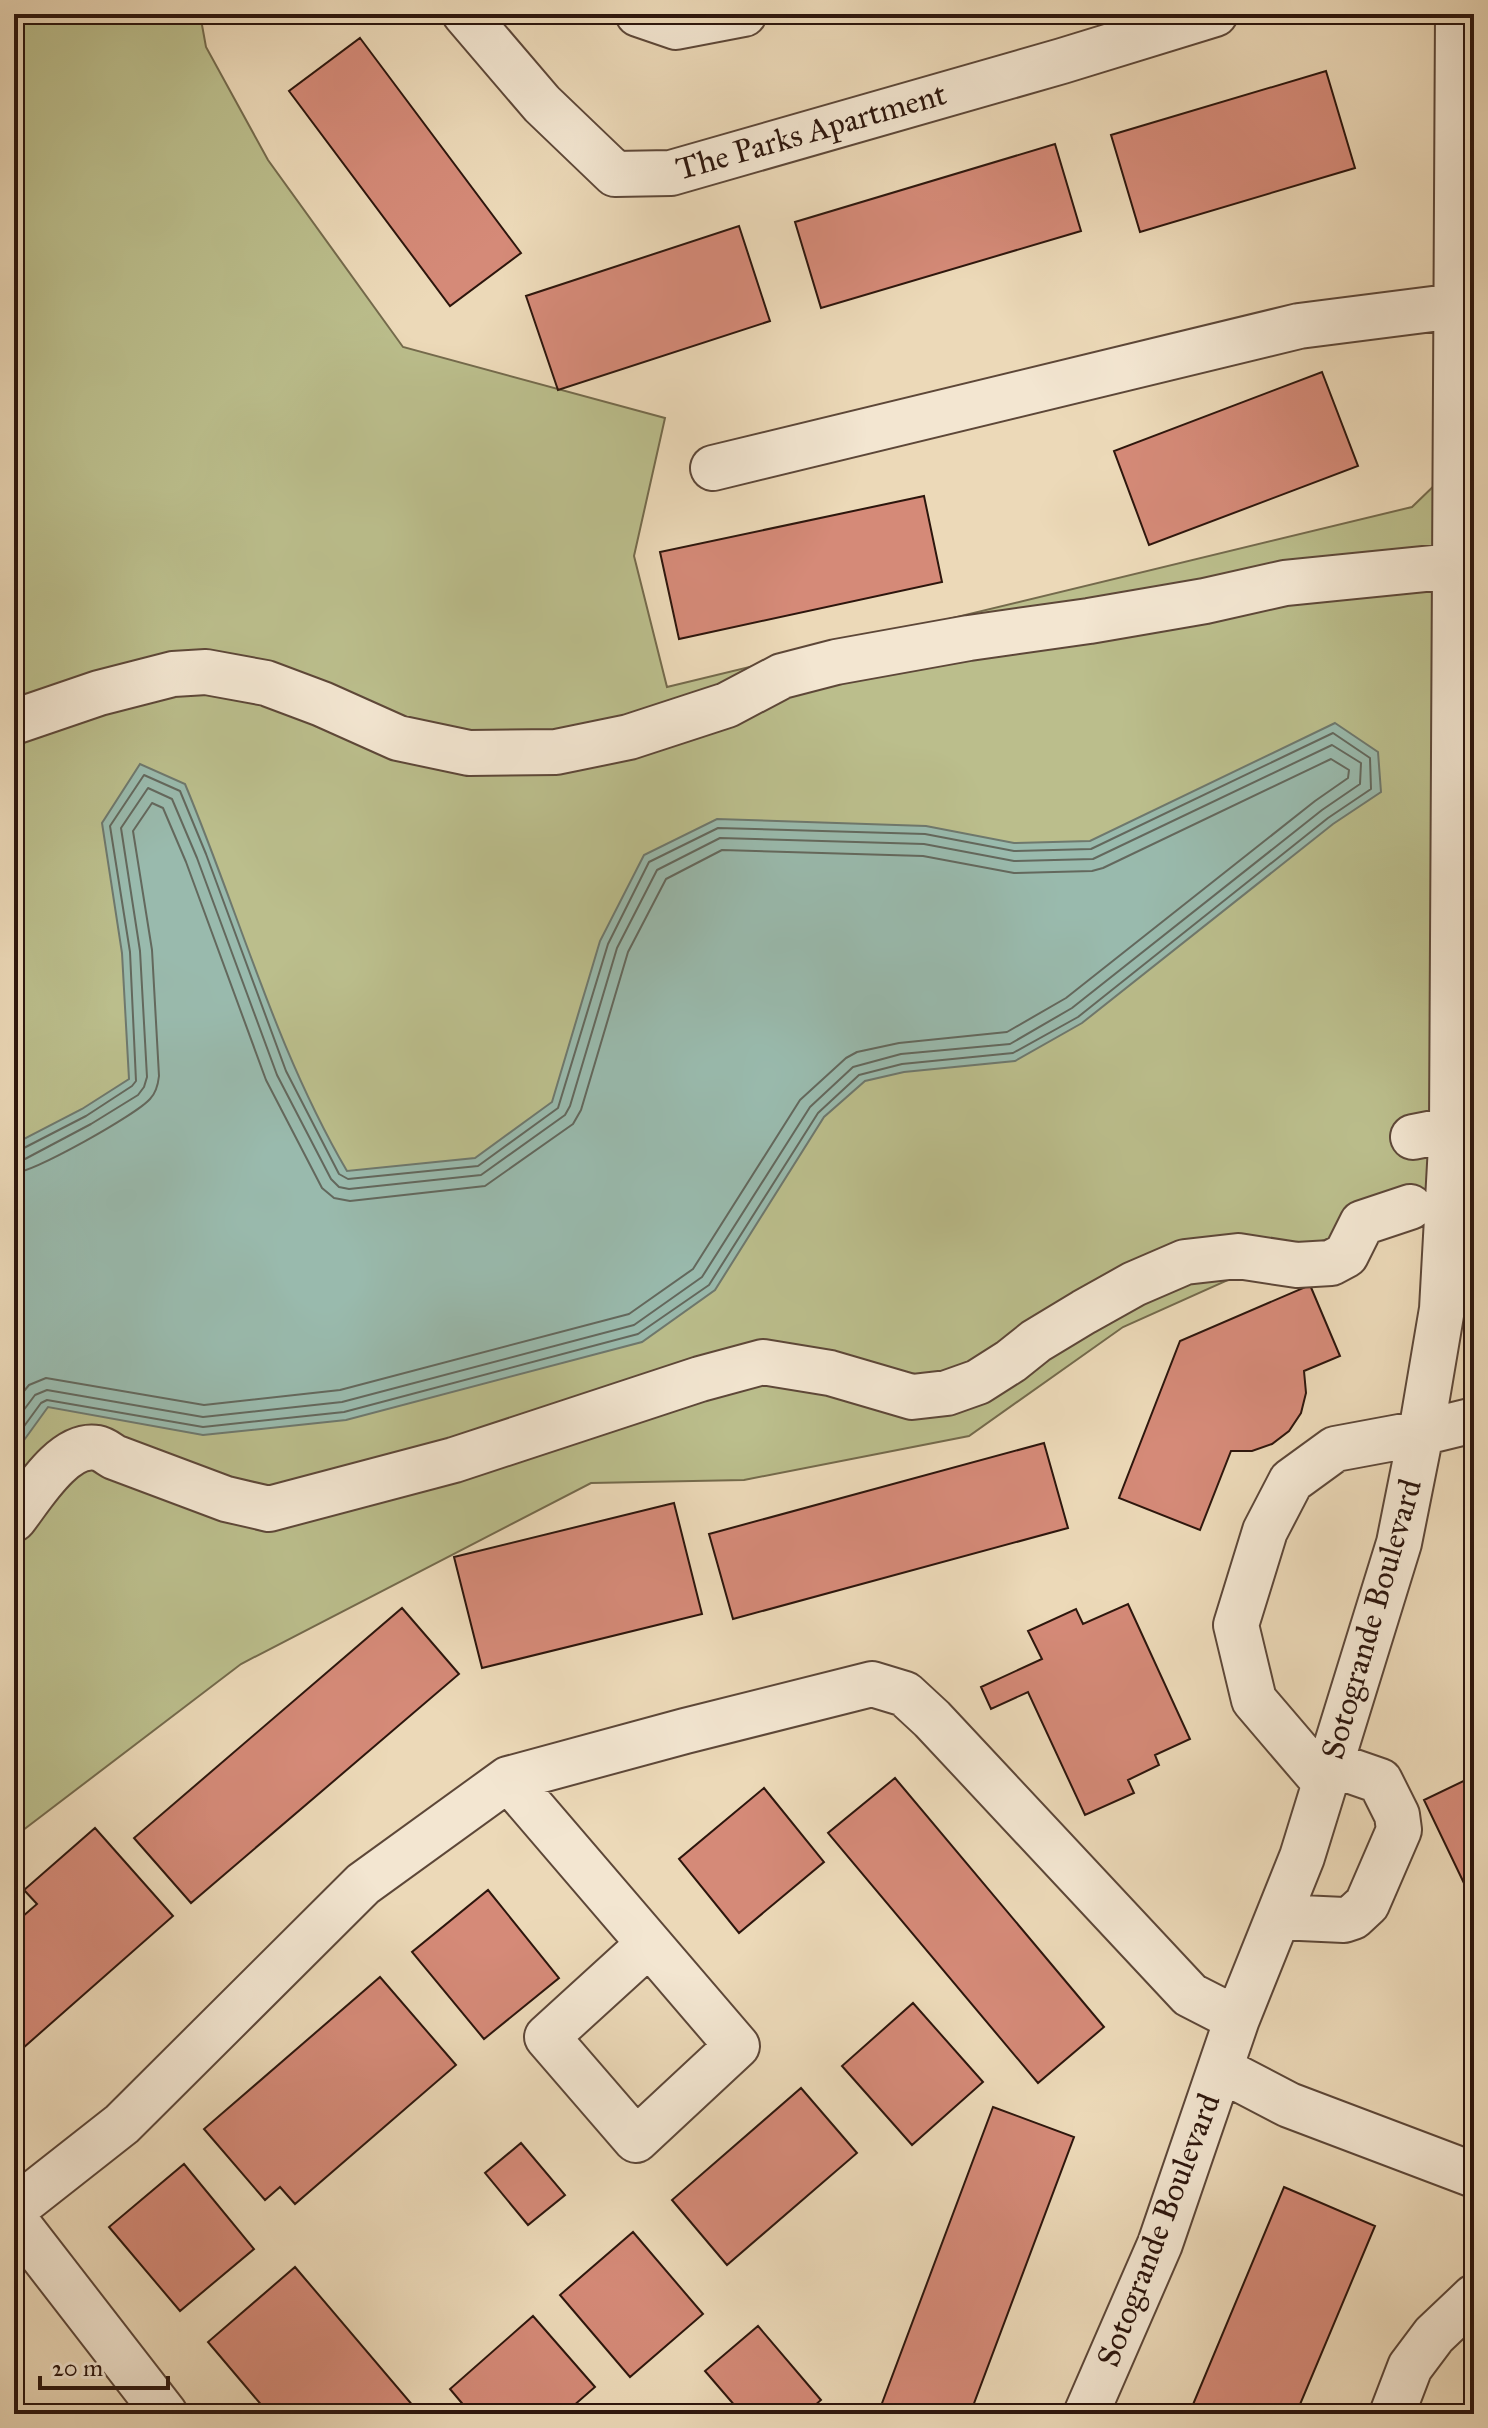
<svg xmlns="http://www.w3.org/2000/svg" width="1488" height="2428" viewBox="0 0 1488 2428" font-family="'IM FELL Great Primer',serif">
<rect width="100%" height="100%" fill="#ecd9b8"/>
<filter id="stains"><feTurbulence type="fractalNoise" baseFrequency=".0025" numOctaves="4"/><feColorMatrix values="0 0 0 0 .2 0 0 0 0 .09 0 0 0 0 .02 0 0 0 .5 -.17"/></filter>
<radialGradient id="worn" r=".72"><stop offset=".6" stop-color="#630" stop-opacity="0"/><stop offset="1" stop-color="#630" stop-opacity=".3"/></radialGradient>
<!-- green -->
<path fill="#bbbe8c" stroke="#746a4c" stroke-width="2" d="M 15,14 L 200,14 L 206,47 L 268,160 L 403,347 L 665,418 L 634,556 L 667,687 L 1412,507 L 1474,447 L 1474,1191 L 1297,1249 L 1123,1327 L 969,1436 L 744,1480 L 591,1483 L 241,1664 L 14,1837 Z"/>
<!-- water -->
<path fill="#99baad" stroke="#6e786d" stroke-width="2" d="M 1335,723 L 1378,752 L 1381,792 L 1333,824 L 1082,1023 L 1015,1061 L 904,1072 L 865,1081 L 824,1117 L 715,1290 L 642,1342 L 346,1420 L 203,1435 L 48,1407 L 14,1454 L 14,1144 L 82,1109 L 129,1079 L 122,953 L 102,823 L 140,764 L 185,784 C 239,913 276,1050 347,1171 L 475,1158 L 552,1102 L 600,941 L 644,855 L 717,819 L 926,826 L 1014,843 L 1090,841 Z"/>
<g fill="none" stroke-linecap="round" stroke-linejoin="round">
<!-- shore -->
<path stroke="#63685d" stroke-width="2" d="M 14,1151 L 20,1150 L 86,1116 L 132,1086 L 136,1081 L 130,952 L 110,826 L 144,775 L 180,791 L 206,854 L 286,1071 L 339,1174 L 348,1179 L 478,1166 L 558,1108 L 608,944 L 649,862 L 718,828 L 925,834 L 1014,851 L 1091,849 L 1333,733 L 1370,758 L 1371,789 L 1328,818 L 1078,1017 L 1013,1053 L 902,1064 L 859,1075 L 818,1113 L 709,1285 L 638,1334 L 344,1412 L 203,1427 L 47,1400 L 41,1403 L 14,1440
M 14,1161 L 25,1159 L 91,1124 L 138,1095 L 144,1087 L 147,1077 L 140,951 L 121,828 L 148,788 L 172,799 L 197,858 L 277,1075 L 331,1179 L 339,1187 L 349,1189 L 481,1175 L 565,1115 L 570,1106 L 617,948 L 657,870 L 720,838 L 924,844 L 1014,861 L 1093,859 L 1332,745 L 1361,763 L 1360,784 L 1322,810 L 1072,1008 L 1010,1044 L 901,1054 L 853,1067 L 810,1107 L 702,1277 L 634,1325 L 342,1402 L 203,1417 L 47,1390 L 35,1395 L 14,1423
M 14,1173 C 34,1172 136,1115 150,1099 C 156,1093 158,1085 159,1076 L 152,950 L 133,831 L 152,803 L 163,808 L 186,862 L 266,1080 L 322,1188 L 334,1198 L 350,1201 L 485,1186 L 573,1124 L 581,1110 L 628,952 L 666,879 L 722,850 L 923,856 L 1014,873 L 1092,871 L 1103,868 L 1331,759 L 1349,770 L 1348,778 L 1315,801 L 1066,998 L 1007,1032 L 899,1043 L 857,1052 L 846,1058 L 800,1100 L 693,1269 L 629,1314 L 340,1390 L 204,1405 L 46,1378 L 29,1385 L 14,1403"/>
</g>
<!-- building -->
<path fill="#d58a78" stroke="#2d160d" stroke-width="2" d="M 360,38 L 521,253 L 450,306 L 289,91 Z
M 1326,71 L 1355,168 L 1140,232 L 1111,135 Z
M 1055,144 L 1081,231 L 821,308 L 795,222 Z
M 739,226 L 770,321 L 558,390 L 526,296 Z
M 1322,372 L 1358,466 L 1149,545 L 1114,451 Z
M 924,496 L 942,582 L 679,639 L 660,552 Z
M 1310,1285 L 1340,1356 L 1304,1371 L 1306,1393 L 1301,1413 L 1289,1431 L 1272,1444 L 1252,1451 L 1231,1451 L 1200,1530 L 1119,1498 L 1180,1341 Z
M 1044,1443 L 1068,1528 L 733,1619 L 709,1534 Z
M 674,1503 L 702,1614 L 482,1668 L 454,1557 Z
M 1128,1604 L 1190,1739 L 1155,1755 L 1159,1765 L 1128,1780 L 1134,1793 L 1085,1815 L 1028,1692 L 991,1709 L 981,1687 L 1042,1659 L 1028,1631 L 1076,1609 L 1083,1624 Z
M 402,1608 L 459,1674 L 191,1903 L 134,1838 Z
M 1474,1776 L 1474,1904 L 1424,1800 Z
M 895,1778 L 1104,2027 L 1038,2083 L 828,1833 Z
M 764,1788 L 824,1862 L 739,1933 L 679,1859 Z
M 95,1828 L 173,1916 L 14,2056 L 14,1924 L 37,1904 L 24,1890 Z
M 488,1890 L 559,1978 L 484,2039 L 412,1952 Z
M 380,1977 L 456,2065 L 295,2204 L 280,2187 L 265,2200 L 204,2129 Z
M 913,2003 L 983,2082 L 912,2145 L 842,2066 Z
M 801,2088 L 857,2153 L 727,2265 L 672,2200 Z
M 993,2107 L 1074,2137 L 970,2414 L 878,2414 Z
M 521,2143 L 565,2195 L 528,2225 L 485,2173 Z
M 184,2164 L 254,2249 L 180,2311 L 109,2227 Z
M 1284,2187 L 1375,2226 L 1296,2414 L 1189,2414 Z
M 633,2232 L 703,2314 L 630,2377 L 560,2295 Z
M 295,2267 L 420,2414 L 269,2414 L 208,2342 Z
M 533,2316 L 595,2387 L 564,2414 L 471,2414 L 450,2389 Z
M 758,2326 L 821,2400 L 805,2414 L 742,2414 L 705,2371 Z"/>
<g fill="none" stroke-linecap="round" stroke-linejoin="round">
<!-- minor casing -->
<g stroke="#5d4738" stroke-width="48">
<path id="minor" d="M 465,14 L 542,104 L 615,174 L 671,173 L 1062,61 L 1215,14
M 638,14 L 676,27 L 744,14
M 713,468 L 1299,326 L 1456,306
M 14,722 L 99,693 L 173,674 L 206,672 L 266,683 L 322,704 L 398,738 L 469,753 L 556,752 L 629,737 L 727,705 L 782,676 L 836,662 L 969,638 L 1089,621 L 1205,601 L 1285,583 L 1454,566 L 1474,561
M 1413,1137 L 1474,1125
M 14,1519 C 32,1496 63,1442 97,1448 C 103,1449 109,1454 114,1457 L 226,1499 L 269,1509 L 454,1460 L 700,1379 L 763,1362 L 830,1373 L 912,1397 L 947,1393 L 978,1382 L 1011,1361 L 1036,1341 L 1084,1312 L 1134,1284 L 1185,1262 L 1238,1256 L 1297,1265 L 1331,1263 L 1346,1255 L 1362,1223 L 1410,1207
M 508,1779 L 737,2046 L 636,2140 L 547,2037 L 649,1944
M 1325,1783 L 1254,1700 L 1236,1625 L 1265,1531 L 1291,1481 L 1335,1449 L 1421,1433 L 1474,1420
M 1279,1917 L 1344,1920 L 1353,1917 L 1367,1904 L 1399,1830 L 1397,1815 L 1380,1781 L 1331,1764
M 1220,2069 L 1289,2105 L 1474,2175
M 14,2209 L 122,2124 L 363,1884 L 508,1779 L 685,1731 L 872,1684 L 905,1694 L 932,1719 L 1190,1995 L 1237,2019
M 14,2219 L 165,2414
M 1086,2414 L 1160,2244 L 1237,2019 L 1302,1857 L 1399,1543 L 1421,1433 L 1442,1309 L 1452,1128 L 1458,14
M 1392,2414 L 1410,2367 L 1434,2335 L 1474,2297"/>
</g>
<!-- minor -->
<use href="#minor" stroke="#f3e6d1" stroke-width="44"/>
</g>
<g text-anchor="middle" stroke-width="6" stroke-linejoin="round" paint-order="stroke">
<!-- street labels -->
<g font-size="32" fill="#2d160d" stroke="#f3e6d1">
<text transform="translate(811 131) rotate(-16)" y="11">The Parks Apartment</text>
<text transform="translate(1371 1619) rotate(-74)" y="11">Sotogrande Boulevard</text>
<text transform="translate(1158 2230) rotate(-69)" y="11">Sotogrande Boulevard</text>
</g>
</g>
<!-- margin -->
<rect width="1488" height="2428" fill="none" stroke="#ecd9b8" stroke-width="48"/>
<rect x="16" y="16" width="1456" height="2396" fill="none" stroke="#2d160d" stroke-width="4"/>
<rect x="24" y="24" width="1440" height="2380" fill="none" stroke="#2d160d" stroke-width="2"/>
<!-- scale -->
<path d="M40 2376v12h128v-12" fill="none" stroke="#2d160d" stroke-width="4"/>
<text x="52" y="2376" font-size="24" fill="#2d160d" stroke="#f3e6d1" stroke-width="6" paint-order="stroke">20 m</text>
<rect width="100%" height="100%" filter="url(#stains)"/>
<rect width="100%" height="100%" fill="url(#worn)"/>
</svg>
